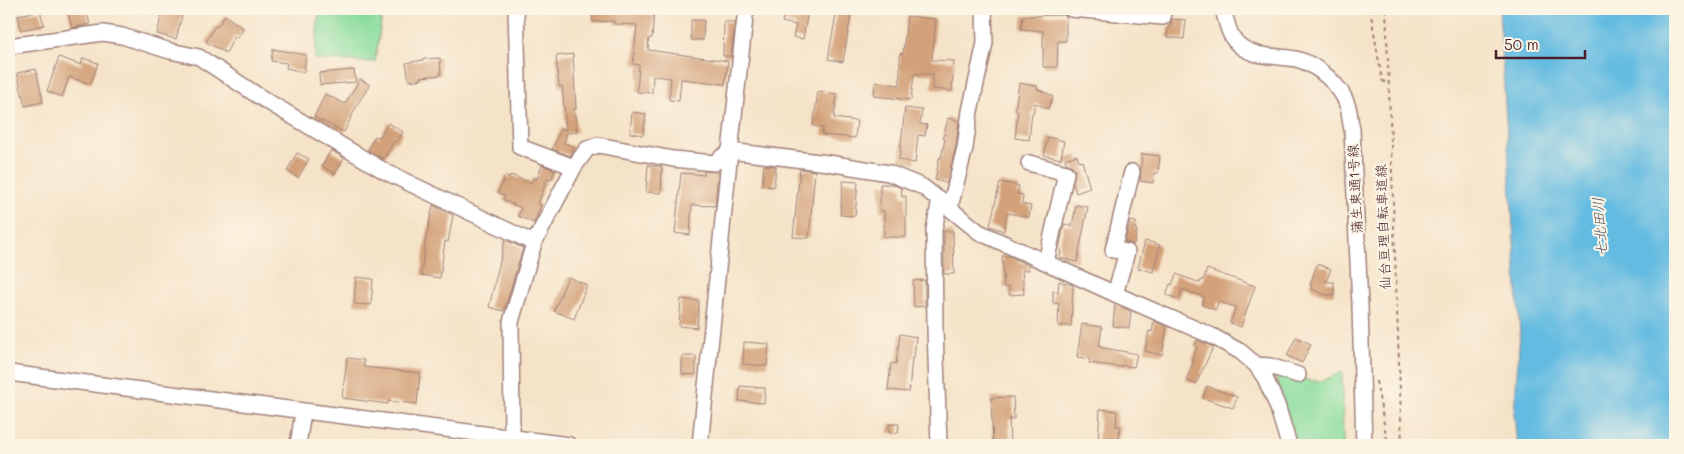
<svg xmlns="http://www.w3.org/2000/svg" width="1684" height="454" viewBox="0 0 1684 454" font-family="Mali,'Klee One',sans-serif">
<rect width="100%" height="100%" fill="#fcf5e5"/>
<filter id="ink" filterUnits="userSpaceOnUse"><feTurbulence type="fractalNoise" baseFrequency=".02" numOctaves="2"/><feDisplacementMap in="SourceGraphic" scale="10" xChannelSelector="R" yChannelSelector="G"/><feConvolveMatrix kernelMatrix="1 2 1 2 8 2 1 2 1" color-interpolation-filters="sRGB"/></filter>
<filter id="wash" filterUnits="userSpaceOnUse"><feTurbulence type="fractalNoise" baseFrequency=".0096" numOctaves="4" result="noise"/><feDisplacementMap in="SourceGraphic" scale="20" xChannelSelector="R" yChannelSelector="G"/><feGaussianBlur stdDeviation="1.12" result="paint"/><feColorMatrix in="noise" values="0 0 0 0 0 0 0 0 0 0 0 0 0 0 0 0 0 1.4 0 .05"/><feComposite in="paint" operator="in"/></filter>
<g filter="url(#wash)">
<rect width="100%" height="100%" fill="#f5e3c8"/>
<!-- green -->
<path fill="#8add9e" stroke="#6a7e64" d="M 319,9 L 383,9 L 375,62 L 315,60 Z
M 1274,371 L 1311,381 L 1322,381 L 1342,372 L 1343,445 L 1297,445 Z"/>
<!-- water -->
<path fill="#64bbe1" stroke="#576d86" d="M 1499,9 L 1675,9 L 1675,445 L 1517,445 L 1514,413 L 1520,334 Z"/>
<g id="blocks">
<!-- building -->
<path fill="#d3a179" d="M 67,9 L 86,9 L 90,24 L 72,28 Z
M 163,9 L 183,11 L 176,39 L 157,34 Z
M 592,9 L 654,9 L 652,38 L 649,38 L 648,50 L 728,61 L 725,84 L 682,79 L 681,79 L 679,101 L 669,100 L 671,78 L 653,76 L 652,93 L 637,92 L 639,65 L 633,64 L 637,25 L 614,24 L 614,21 L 593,22 Z
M 785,9 L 807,9 L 806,12 L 808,12 L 803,39 L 793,37 L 796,25 L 782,22 Z
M 837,9 L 852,9 L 843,62 L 828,59 Z
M 40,11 L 44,25 L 21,30 L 18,15 Z
M 225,15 L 244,29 L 237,38 L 235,36 L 226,53 L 206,42 L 215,26 L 217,27 Z
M 1064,15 L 1066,17 L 1066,41 L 1058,41 L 1057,67 L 1043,67 L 1043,31 L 1021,29 L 1023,16 Z
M 907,16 L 936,19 L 932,60 L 954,61 L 952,91 L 932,89 L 933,74 L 914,74 L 911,100 L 874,96 L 875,82 L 900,85 L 900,53 L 903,54 Z
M 1172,19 L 1186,20 L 1184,39 L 1167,37 L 1168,27 L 1170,27 Z
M 691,20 L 704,20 L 703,40 L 691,40 Z
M 724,22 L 735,22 L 731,56 L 723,56 Z
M 273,49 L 306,55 L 304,72 L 286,68 L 287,63 L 271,61 Z
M 573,54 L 576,109 L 574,109 L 577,132 L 567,133 L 564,143 L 574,147 L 571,156 L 552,149 L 561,128 L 566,130 L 562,86 L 559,87 L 556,56 Z
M 59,57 L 81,65 L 83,58 L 98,63 L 91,84 L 69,77 L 62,97 L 47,91 Z
M 440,58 L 441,75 L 421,77 L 422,79 L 409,81 L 406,63 L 423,60 L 423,59 Z
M 36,69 L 43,102 L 25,106 L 17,73 Z
M 354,70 L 356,82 L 320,85 L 319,73 Z
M 360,79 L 370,85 L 358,103 L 344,132 L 314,117 L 325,94 L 345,104 Z
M 1019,83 L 1037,86 L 1037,89 L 1053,96 L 1048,109 L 1035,103 L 1033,113 L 1032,113 L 1029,140 L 1015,138 L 1018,111 L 1015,111 Z
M 818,91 L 837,94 L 834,118 L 857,121 L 855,138 L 822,135 L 823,128 L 813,126 Z
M 905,108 L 922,110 L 920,124 L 927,125 L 925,136 L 918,135 L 915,163 L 899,160 Z
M 632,112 L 646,114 L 643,135 L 630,133 Z
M 948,118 L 959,121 L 956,146 L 947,183 L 935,180 L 939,158 L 941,158 L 945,139 L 943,138 Z
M 388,123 L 403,132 L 397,142 L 394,141 L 384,159 L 368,150 L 375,136 L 379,138 Z
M 1048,137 L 1064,141 L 1061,159 L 1044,155 Z
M 331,150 L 344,158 L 335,174 L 322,166 Z
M 297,153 L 309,159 L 298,178 L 287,171 Z
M 1142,154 L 1160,156 L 1158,173 L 1154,173 L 1153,183 L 1140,181 Z
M 1077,155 L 1079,162 L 1082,161 L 1090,188 L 1076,193 L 1073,183 L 1075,170 L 1072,166 L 1066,163 L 1065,159 Z
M 542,165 L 555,170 L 551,180 L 547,179 L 538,204 L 541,205 L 534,223 L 518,216 L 521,208 L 503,200 L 505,196 L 498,193 L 505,176 L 509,178 L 511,175 L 531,183 L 533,178 L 537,179 Z
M 648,165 L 662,167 L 661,193 L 646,192 Z
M 764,165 L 776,166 L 774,187 L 762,185 Z
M 800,169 L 815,171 L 809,238 L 793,237 Z
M 704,171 L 718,172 L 715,206 L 692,205 L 690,235 L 675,233 L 681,173 L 704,175 Z
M 843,181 L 858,182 L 855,216 L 840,215 Z
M 1000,182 L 1019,186 L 1017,194 L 1023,195 L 1022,204 L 1031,206 L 1029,217 L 1007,213 L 1004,231 L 990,226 Z
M 880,184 L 892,184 L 901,188 L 902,197 L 906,196 L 906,237 L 884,237 L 884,211 L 880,211 Z
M 433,205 L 453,215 L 448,242 L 445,241 L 440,278 L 421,275 L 426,238 Z
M 1076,205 L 1088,207 L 1077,262 L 1060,258 L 1061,250 L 1059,249 L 1064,224 L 1072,226 Z
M 1130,221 L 1136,222 L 1135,229 L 1137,230 L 1134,244 L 1125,242 Z
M 944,231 L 953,231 L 954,274 L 944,274 Z
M 505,240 L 523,248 L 504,311 L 489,307 Z
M 1145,241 L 1160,245 L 1153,272 L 1138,268 Z
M 1002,256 L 1009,256 L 1028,265 L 1029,270 L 1022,270 L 1024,294 L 1009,295 L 1009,287 L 1004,288 Z
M 1317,264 L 1331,269 L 1326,282 L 1334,282 L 1334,295 L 1326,295 L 1311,289 L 1312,286 L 1310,285 Z
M 1207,269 L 1255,286 L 1241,327 L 1230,323 L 1236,307 L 1218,302 L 1216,310 L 1202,305 L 1204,297 L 1182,289 L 1179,299 L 1166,295 L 1170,284 L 1172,285 L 1176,274 L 1200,283 L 1201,280 L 1203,281 Z
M 356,277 L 373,279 L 371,305 L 354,304 Z
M 568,277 L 587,285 L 574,319 L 554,311 Z
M 925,280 L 925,306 L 914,307 L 913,281 Z
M 1059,281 L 1073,285 L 1071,326 L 1058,326 L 1059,304 L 1053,303 L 1053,291 L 1058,292 Z
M 681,299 L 699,301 L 697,328 L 679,326 Z
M 1115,304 L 1131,311 L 1129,328 L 1113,326 Z
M 1154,321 L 1167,327 L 1162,355 L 1145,351 L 1149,331 L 1152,332 Z
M 1082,324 L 1102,327 L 1099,347 L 1137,354 L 1134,367 L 1121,365 L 1121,367 L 1089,363 L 1090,359 L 1077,357 Z
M 900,334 L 916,337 L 914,358 L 912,358 L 909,392 L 888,390 L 891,363 L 896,364 Z
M 1296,337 L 1311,344 L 1302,363 L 1287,356 Z
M 1197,340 L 1213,347 L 1196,384 L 1186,380 L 1194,360 L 1192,360 L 1197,347 L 1194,346 Z
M 744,342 L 769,344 L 767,366 L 743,364 Z
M 682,356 L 696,356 L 696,375 L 682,374 Z
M 347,358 L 364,360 L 364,367 L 420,373 L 417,404 L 388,401 L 388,404 L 342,398 Z
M 740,386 L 765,388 L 764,403 L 739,401 Z
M 1207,386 L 1237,397 L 1233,408 L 1203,398 Z
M 1013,397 L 1014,419 L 1009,419 L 1010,445 L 993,445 L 991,398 Z
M 1100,409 L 1117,411 L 1116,426 L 1120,426 L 1119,439 L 1117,439 L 1116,445 L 1098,443 Z
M 889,424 L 899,424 L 898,433 L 889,433 Z"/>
</g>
</g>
<g filter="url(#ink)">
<use href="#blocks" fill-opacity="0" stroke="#a0817a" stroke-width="1"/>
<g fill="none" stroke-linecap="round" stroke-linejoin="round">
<!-- minor casing -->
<g stroke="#a0817a" stroke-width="18">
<path id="minor" d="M 516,9 L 520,147 L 574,167
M 1071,9 L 1163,17
M 1223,9 C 1226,19 1228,33 1235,41 C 1250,59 1276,55 1296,59 C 1317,64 1342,86 1348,107 C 1350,114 1350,122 1352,129 L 1360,306 L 1364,445
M 9,46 L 103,33 L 122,36 L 170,51 L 199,57 L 260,97 L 386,172 L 534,243
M 1029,163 L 1066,173 L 1046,262
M 950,207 L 965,148 L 970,111 L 985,43 L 984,9
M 1115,294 L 1127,252 L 1113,250 L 1132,172
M 1256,365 L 1270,366 L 1298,375
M 9,373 L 569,445
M 512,438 L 511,322 L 534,243 L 574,167 L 587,149 L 598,145 L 673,159 L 714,163 L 730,151 L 746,9
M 298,445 L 303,412
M 700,445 L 730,151 L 828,163 L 889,173 L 923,187 L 979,232 L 1124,298 L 1212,336 L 1241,352 L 1256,365 L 1265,378 L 1277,405 L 1289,445
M 939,445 L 935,329 L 934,230 L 940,199"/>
</g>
<!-- path -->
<path stroke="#a0817a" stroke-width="2" stroke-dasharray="4 4" stroke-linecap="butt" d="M 1370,9 L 1382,80 L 1388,85
M 1386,9 L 1402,445
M 1376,381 L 1388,445"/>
<!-- minor -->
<use href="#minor" stroke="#fff" stroke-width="15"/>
</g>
</g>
<g text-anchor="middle" stroke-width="4" stroke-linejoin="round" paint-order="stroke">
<!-- street labels -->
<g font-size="14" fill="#4a1f2b" stroke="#fcf5e5">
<text transform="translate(1355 189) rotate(-93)" y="5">蒲生東通1号線</text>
<text transform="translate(1383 227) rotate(-92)" y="5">仙台亘理自転車道線</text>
</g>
<!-- water labels -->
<g font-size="15" font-style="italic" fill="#53566b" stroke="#fcf5e5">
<text transform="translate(1600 227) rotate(-94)" y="5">七北田川</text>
</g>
</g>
<!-- margin -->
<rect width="1684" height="454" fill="none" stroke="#fcf5e5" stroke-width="30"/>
<!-- scale -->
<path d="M1496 50v8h89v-8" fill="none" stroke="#4a1f2b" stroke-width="2.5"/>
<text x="1504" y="50" font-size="15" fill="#4a1f2b" stroke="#fcf5e5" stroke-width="4" paint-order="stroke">50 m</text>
</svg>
